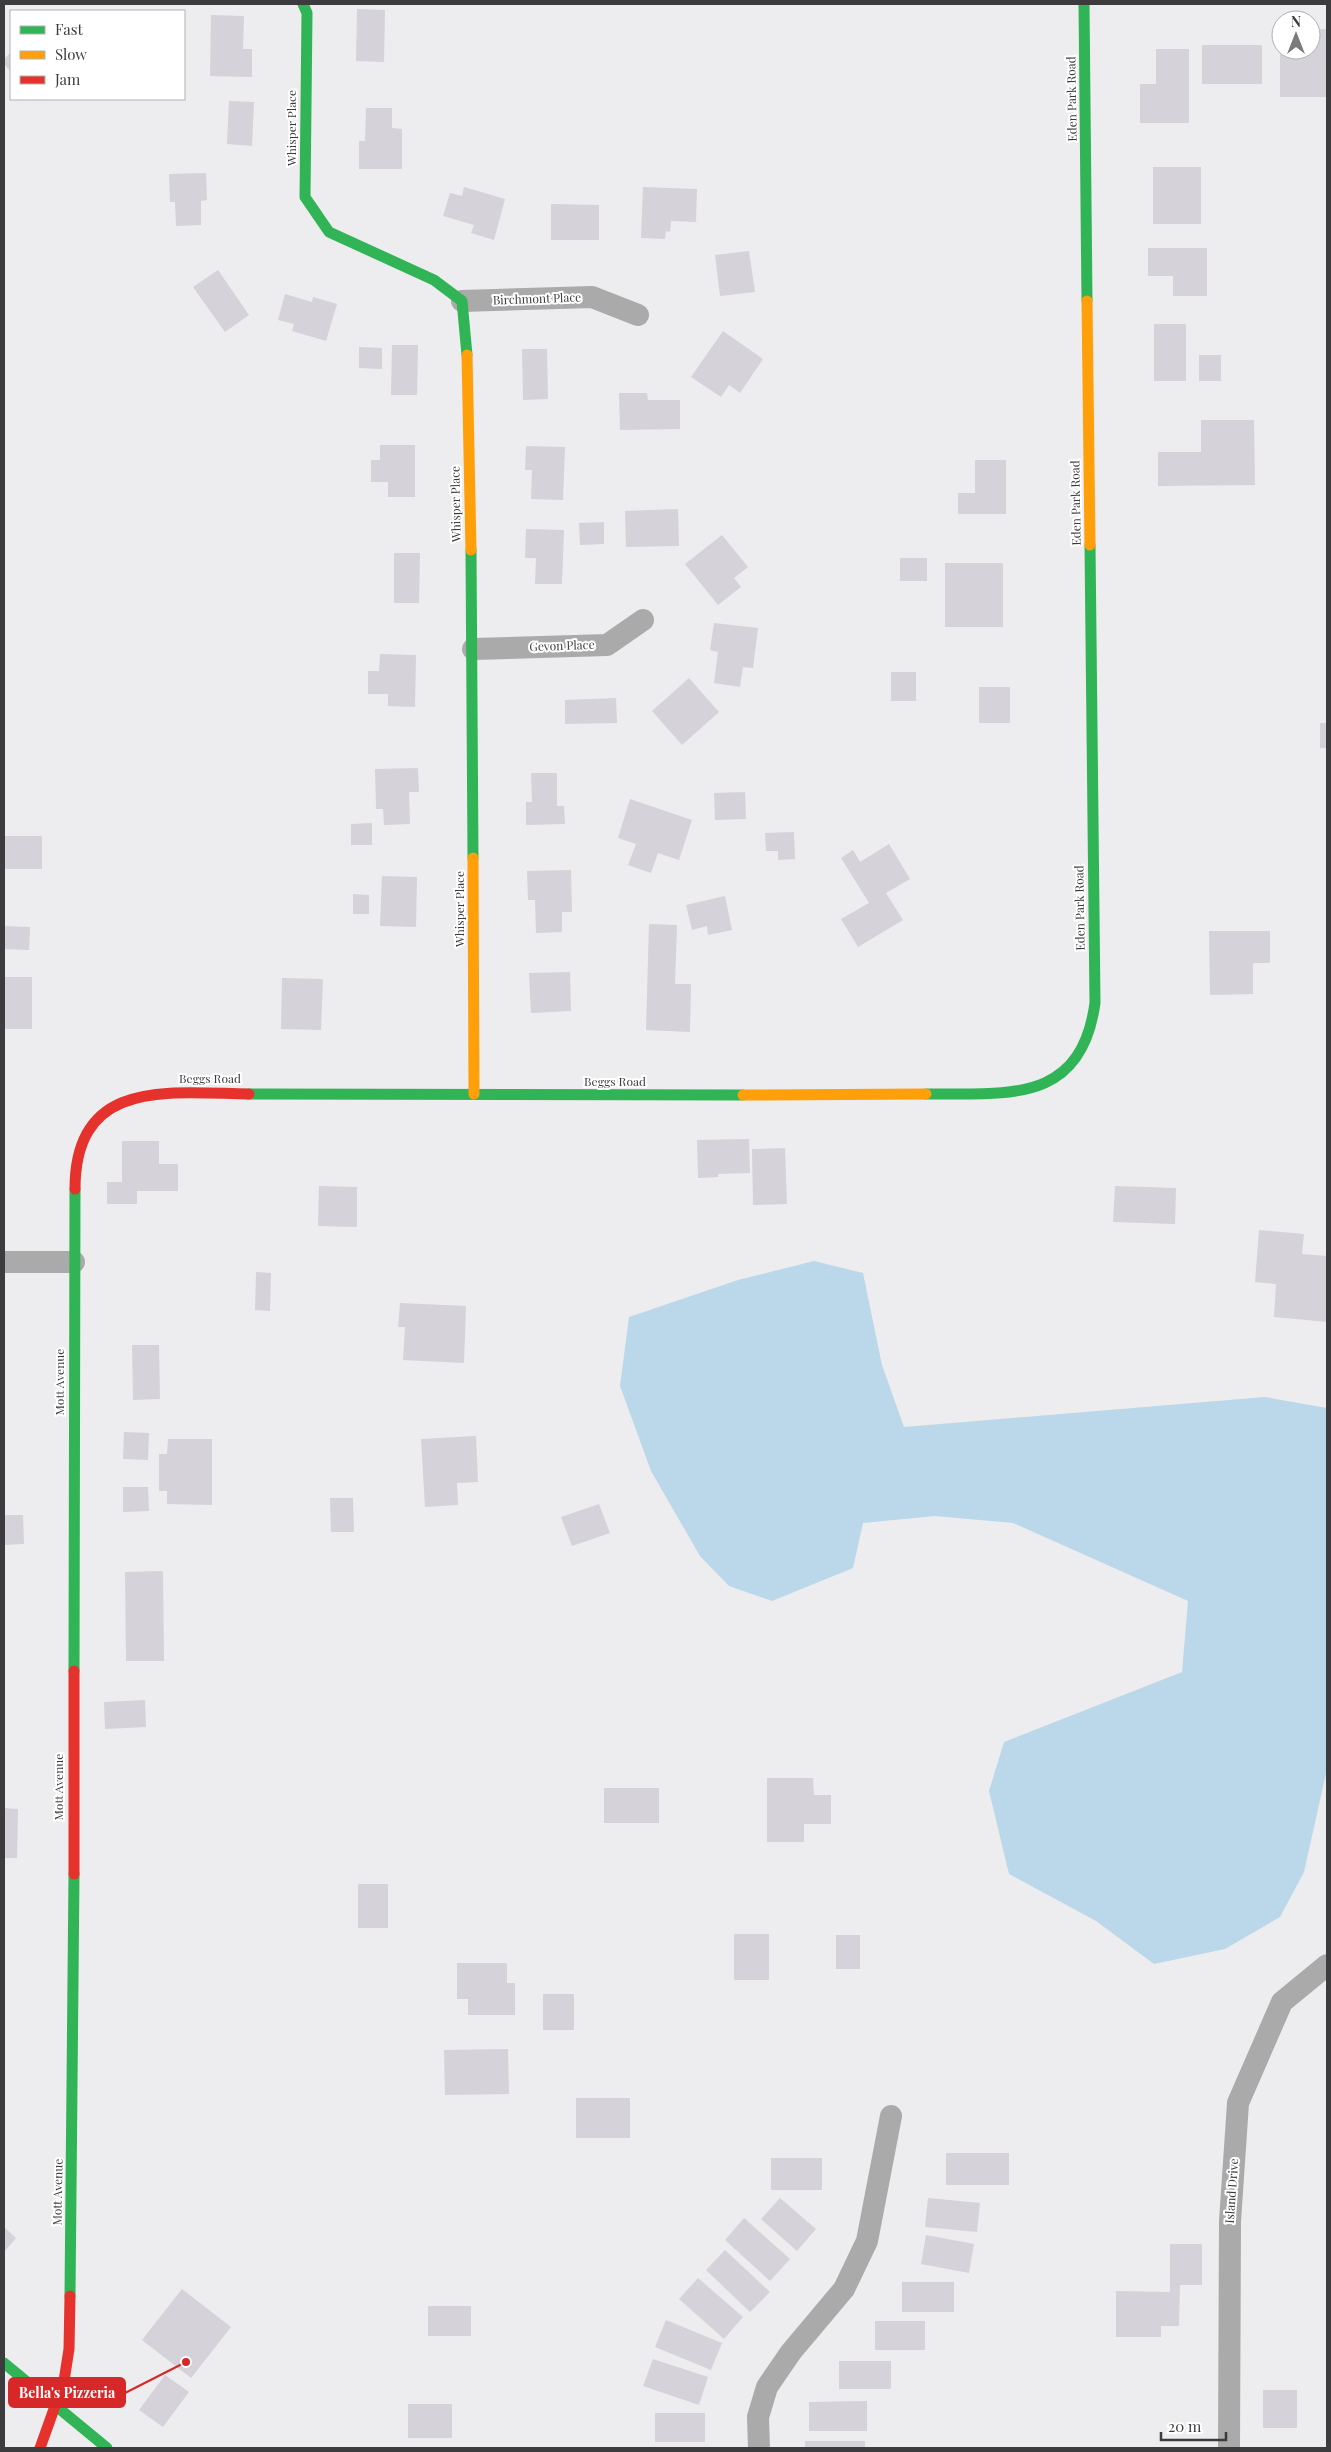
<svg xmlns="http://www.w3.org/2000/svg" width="1331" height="2452" viewBox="0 0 1331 2452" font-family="'Playfair Display',serif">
<rect width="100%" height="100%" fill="#edecee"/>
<!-- water -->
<path fill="#bbd8ea" d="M 814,1261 L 863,1273 L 882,1365 L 904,1427 L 1265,1397 L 1327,1408 L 1327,1769 L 1304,1872 L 1280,1917 L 1225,1949 L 1154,1964 L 1096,1921 L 1009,1874 L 989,1791 L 1004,1742 L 1182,1672 L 1188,1601 L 1013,1523 L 935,1516 L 863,1523 L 853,1568 L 772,1601 L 729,1586 L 700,1556 L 651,1471 L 620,1386 L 629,1317 L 738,1280 Z"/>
<!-- building -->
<path fill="#d5d2da" d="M 357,9 L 385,10 L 384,62 L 356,61 Z
M 211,15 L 244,16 L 243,49 L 252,49 L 252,77 L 210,76 Z
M 1311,29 L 1327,29 L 1327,97 L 1280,97 L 1280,50 L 1311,50 Z
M 1202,45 L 1262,45 L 1262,84 L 1202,84 Z
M 1156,49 L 1189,49 L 1189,123 L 1140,123 L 1140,84 L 1156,84 Z
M 11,52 L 11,72 L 4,64 L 4,59 Z
M 229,101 L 254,102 L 252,146 L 227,144 Z
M 366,108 L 392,108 L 392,128 L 402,129 L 402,169 L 359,169 L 359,141 L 365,141 Z
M 1153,167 L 1201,167 L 1201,224 L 1153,224 Z
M 206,173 L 207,200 L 201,201 L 201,225 L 176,226 L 175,202 L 170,202 L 169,174 Z
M 464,187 L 505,199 L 494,240 L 471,233 L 474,225 L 443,216 L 450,193 L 462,196 Z
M 643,187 L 697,189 L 696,222 L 671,221 L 670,232 L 666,231 L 665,239 L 641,238 Z
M 551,204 L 599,205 L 599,240 L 551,240 Z
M 1148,248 L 1207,248 L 1207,296 L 1173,296 L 1173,276 L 1148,276 Z
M 749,251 L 755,292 L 720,296 L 715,255 Z
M 218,270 L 249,315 L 225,332 L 193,287 Z
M 285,294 L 312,302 L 313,297 L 337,304 L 326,341 L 292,331 L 294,324 L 278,320 Z
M 1154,324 L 1186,324 L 1186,381 L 1154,381 Z
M 723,331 L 763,359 L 740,393 L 729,385 L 721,397 L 691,377 Z
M 392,345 L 418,345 L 417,395 L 391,395 Z
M 359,347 L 382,348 L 382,369 L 359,368 Z
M 522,349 L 547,349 L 548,399 L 523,400 Z
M 1199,355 L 1221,355 L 1221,381 L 1199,381 Z
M 619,393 L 647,393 L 648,400 L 680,400 L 680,429 L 620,430 Z
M 1201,420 L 1254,420 L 1255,485 L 1158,486 L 1158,452 L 1201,452 Z
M 380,445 L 415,445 L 415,497 L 388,497 L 388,482 L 371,482 L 371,460 L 380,460 Z
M 526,446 L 565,447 L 563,500 L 531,499 L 532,470 L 525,470 Z
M 975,460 L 1006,460 L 1006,514 L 958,514 L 958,493 L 975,493 Z
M 678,509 L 679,546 L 626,547 L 625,511 Z
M 604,522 L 604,544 L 580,545 L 579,523 Z
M 526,529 L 564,530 L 562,584 L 535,584 L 536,558 L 525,558 Z
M 722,535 L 748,567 L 734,578 L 741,587 L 718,605 L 685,564 Z
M 394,553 L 420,553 L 419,603 L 394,603 Z
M 900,558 L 927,558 L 927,581 L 900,581 Z
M 945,563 L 1003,563 L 1003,627 L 945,627 Z
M 714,623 L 758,628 L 753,668 L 743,667 L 740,687 L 714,683 L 718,652 L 710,650 Z
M 380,654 L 416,655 L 415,707 L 388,706 L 388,694 L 368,694 L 368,671 L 379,671 Z
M 891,672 L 916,672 L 916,701 L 891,701 Z
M 689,678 L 719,712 L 682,745 L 652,711 Z
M 979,687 L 1010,687 L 1010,723 L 979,723 Z
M 616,698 L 617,723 L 565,724 L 565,700 Z
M 1320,723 L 1327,723 L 1327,748 L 1320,748 Z
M 418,768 L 419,792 L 409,792 L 410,824 L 384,825 L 383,809 L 376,809 L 375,769 Z
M 531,773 L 557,773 L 557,806 L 564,806 L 565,824 L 526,825 L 526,802 L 532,802 Z
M 745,792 L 746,819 L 715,820 L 714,793 Z
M 630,799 L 692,820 L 679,860 L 658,853 L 651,873 L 628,865 L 636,844 L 618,838 Z
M 372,823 L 372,845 L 351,845 L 351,824 Z
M 794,832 L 795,859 L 778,860 L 778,851 L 766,851 L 765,833 Z
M 4,836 L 42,836 L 42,869 L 4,869 Z
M 889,844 L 910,879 L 886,893 L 903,920 L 858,947 L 841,919 L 869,903 L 841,858 L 853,850 L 860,862 Z
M 571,870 L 572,912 L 562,912 L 562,932 L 536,933 L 535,900 L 528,900 L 527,871 Z
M 382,876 L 417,877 L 416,927 L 380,926 Z
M 353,894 L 369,895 L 369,914 L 353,914 Z
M 725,896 L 732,930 L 708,935 L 707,926 L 692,930 L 686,905 Z
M 649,924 L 677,925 L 675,984 L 691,984 L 690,1032 L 646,1030 Z
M 4,926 L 30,927 L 29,950 L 4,949 Z
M 1209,931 L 1270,931 L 1270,963 L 1253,963 L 1253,994 L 1210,995 Z
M 570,972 L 571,1011 L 531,1013 L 529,973 Z
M 4,977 L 32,977 L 32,1029 L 4,1029 Z
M 282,978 L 323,979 L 321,1030 L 281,1029 Z
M 749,1139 L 750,1173 L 718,1174 L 718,1177 L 698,1178 L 697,1140 Z
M 122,1141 L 159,1141 L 159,1164 L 178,1164 L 178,1191 L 137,1191 L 137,1204 L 107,1204 L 107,1182 L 122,1182 Z
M 785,1148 L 787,1204 L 753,1205 L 752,1149 Z
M 319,1186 L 357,1187 L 357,1227 L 318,1226 Z
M 1115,1186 L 1176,1188 L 1175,1224 L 1113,1222 Z
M 1259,1230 L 1304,1234 L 1302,1254 L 1327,1256 L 1327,1322 L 1274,1317 L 1276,1284 L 1255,1282 Z
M 256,1272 L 271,1273 L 270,1311 L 255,1310 Z
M 400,1303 L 466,1306 L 464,1363 L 403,1360 L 405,1327 L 398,1327 Z
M 132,1345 L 159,1345 L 160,1399 L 133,1400 Z
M 124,1432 L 149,1433 L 148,1460 L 123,1459 Z
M 476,1436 L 478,1482 L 457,1483 L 458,1505 L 425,1507 L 421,1439 Z
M 168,1439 L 212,1439 L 212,1505 L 167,1504 L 167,1491 L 159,1491 L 159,1454 L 167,1454 Z
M 123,1487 L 148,1487 L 149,1511 L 123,1512 Z
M 330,1498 L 353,1498 L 354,1532 L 331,1532 Z
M 599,1504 L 610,1533 L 572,1546 L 561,1517 Z
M 4,1515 L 23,1515 L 24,1544 L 4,1545 Z
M 163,1571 L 164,1661 L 126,1661 L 125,1572 Z
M 145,1700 L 146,1727 L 105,1729 L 104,1702 Z
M 767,1778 L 813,1778 L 814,1795 L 831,1795 L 831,1824 L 804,1824 L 804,1842 L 767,1842 Z
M 604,1788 L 659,1788 L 659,1823 L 604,1823 Z
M 4,1808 L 18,1809 L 17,1858 L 4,1858 Z
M 358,1884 L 388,1884 L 388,1928 L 358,1928 Z
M 734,1934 L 769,1934 L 769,1980 L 734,1980 Z
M 836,1935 L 860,1935 L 860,1969 L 836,1969 Z
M 457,1963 L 507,1963 L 507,1983 L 515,1983 L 515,2015 L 468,2015 L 468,1999 L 457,1999 Z
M 543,1994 L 574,1994 L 574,2030 L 543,2030 Z
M 508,2049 L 509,2094 L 445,2095 L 444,2050 Z
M 576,2098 L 630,2098 L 630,2138 L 576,2138 Z
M 946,2153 L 1009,2153 L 1009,2185 L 946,2185 Z
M 771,2158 L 822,2158 L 822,2190 L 771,2190 Z
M 780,2198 L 816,2229 L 797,2251 L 761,2219 Z
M 928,2198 L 980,2203 L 977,2232 L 925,2227 Z
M 744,2218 L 790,2259 L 770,2281 L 725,2240 Z
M 4,2227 L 16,2238 L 4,2252 Z
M 926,2235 L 974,2244 L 969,2273 L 921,2264 Z
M 1170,2244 L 1202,2244 L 1202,2285 L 1180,2285 L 1179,2326 L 1161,2326 L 1161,2337 L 1116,2337 L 1116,2291 L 1170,2292 Z
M 725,2250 L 770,2292 L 750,2312 L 706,2270 Z
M 698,2278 L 743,2317 L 724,2339 L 679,2299 Z
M 902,2282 L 954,2282 L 954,2312 L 902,2312 Z
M 182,2289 L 231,2327 L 191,2378 L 142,2340 Z
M 428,2306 L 471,2306 L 471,2336 L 428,2336 Z
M 666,2320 L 722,2343 L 711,2370 L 655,2347 Z
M 875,2321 L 925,2321 L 925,2350 L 875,2350 Z
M 653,2359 L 708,2377 L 699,2405 L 643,2386 Z
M 839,2361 L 891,2361 L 891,2389 L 839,2389 Z
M 165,2375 L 189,2392 L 163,2427 L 139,2410 Z
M 1263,2390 L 1297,2390 L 1297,2428 L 1263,2428 Z
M 867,2401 L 867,2431 L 809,2431 L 809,2402 Z
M 408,2404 L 452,2404 L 452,2438 L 408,2438 Z
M 655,2413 L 705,2413 L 705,2442 L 655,2442 Z
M 805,2441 L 865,2441 L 865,2448 L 805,2448 Z"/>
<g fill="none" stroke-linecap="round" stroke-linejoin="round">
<!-- street -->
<path stroke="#aaa" stroke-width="22" d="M 462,301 L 592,297 L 638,315
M 473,649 L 607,645 L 643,620
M 4,1262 L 74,1262
M 759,2448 L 758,2417 L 767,2387 L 791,2352 L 844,2289 L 867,2241 L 891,2116
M 1229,2448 L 1230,2221 L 1238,2103 L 1282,2002 L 1327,1965"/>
<!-- fast -->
<path stroke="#30b455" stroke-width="11" d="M 303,4 L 307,13 L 305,197 L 329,232 L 434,280 L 462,301 L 467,355
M 1084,4 L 1087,301
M 471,550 L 473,858
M 249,1094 L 743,1095
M 926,1094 C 1007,1093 1081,1105 1095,1003 L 1090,545
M 74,1671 L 75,1189
M 70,2296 L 74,1874
M 4,2363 L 107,2448"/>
<!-- slow -->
<path stroke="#ff9f0a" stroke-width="11" d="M 1087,301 L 1090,545
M 467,355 L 471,550
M 473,858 L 474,1094
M 743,1095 L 926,1094"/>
<!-- jam -->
<path stroke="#e5322d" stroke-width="11" d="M 75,1189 C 75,1077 170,1093 249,1094
M 74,1874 L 74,1671
M 40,2448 L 64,2381 L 69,2349 L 70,2296"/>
</g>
<g text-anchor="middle" stroke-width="4" stroke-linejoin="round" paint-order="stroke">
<!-- street labels -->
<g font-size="12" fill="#3c3b3d" stroke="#fff">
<text transform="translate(1072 99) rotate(-91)" y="4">Eden Park Road</text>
<text transform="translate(292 128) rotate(-90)" y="4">Whisper Place</text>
<text transform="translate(537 299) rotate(-2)" y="4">Birchmont Place</text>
<text transform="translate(1076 503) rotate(-91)" y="4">Eden Park Road</text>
<text transform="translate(456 504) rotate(-91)" y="4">Whisper Place</text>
<text transform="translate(562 646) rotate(-2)" y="4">Gevon Place</text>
<text transform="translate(1080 908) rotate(-91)" y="4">Eden Park Road</text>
<text transform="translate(460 909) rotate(-90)" y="4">Whisper Place</text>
<text x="210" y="1083">Beggs Road</text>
<text x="615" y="1086">Beggs Road</text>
<text transform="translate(60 1382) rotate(-90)" y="4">Mott Avenue</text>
<text transform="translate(59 1787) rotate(-90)" y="4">Mott Avenue</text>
<text transform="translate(1232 2191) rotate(-86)" y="4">Island Drive</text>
<text transform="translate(58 2192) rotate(-89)" y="4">Mott Avenue</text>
</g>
</g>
<!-- callouts -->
<path fill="none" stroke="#d62828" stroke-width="2" d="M186 2362L125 2393"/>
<circle fill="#d62828" stroke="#fff" stroke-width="2" cx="186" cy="2362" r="5"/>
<rect fill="#d62828" stroke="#d62828" stroke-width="2" x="9" y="2378" width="116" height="29" rx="5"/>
<g font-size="14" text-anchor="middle" font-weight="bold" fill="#fff">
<text x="67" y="2398">Bella's Pizzeria</text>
</g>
<!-- border -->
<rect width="1331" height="2452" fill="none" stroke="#3c3b3d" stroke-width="10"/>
<!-- legend -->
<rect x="10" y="10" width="175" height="90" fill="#ffffff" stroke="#b1b1b1"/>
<rect x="20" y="26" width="25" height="8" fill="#30b455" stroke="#b1b1b1"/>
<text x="55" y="35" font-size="15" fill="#3c3b3d">Fast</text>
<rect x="20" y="51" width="25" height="8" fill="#ff9f0a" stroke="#b1b1b1"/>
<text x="55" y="60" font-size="15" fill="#3c3b3d">Slow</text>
<rect x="20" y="76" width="25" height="8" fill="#e5322d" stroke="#b1b1b1"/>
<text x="55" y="85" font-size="15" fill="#3c3b3d">Jam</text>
<!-- north arrow -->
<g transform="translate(1296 35)"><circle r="24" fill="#ffffff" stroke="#b1b1b1"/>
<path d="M0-4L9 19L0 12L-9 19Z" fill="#7a797b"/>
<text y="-8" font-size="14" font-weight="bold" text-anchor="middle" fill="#3c3b3d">N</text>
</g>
<!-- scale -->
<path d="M1161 2432v8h65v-8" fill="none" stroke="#3c3b3d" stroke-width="2.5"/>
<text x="1168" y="2432" font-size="15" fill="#3c3b3d" stroke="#ffffff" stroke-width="4" paint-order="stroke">20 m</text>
</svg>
